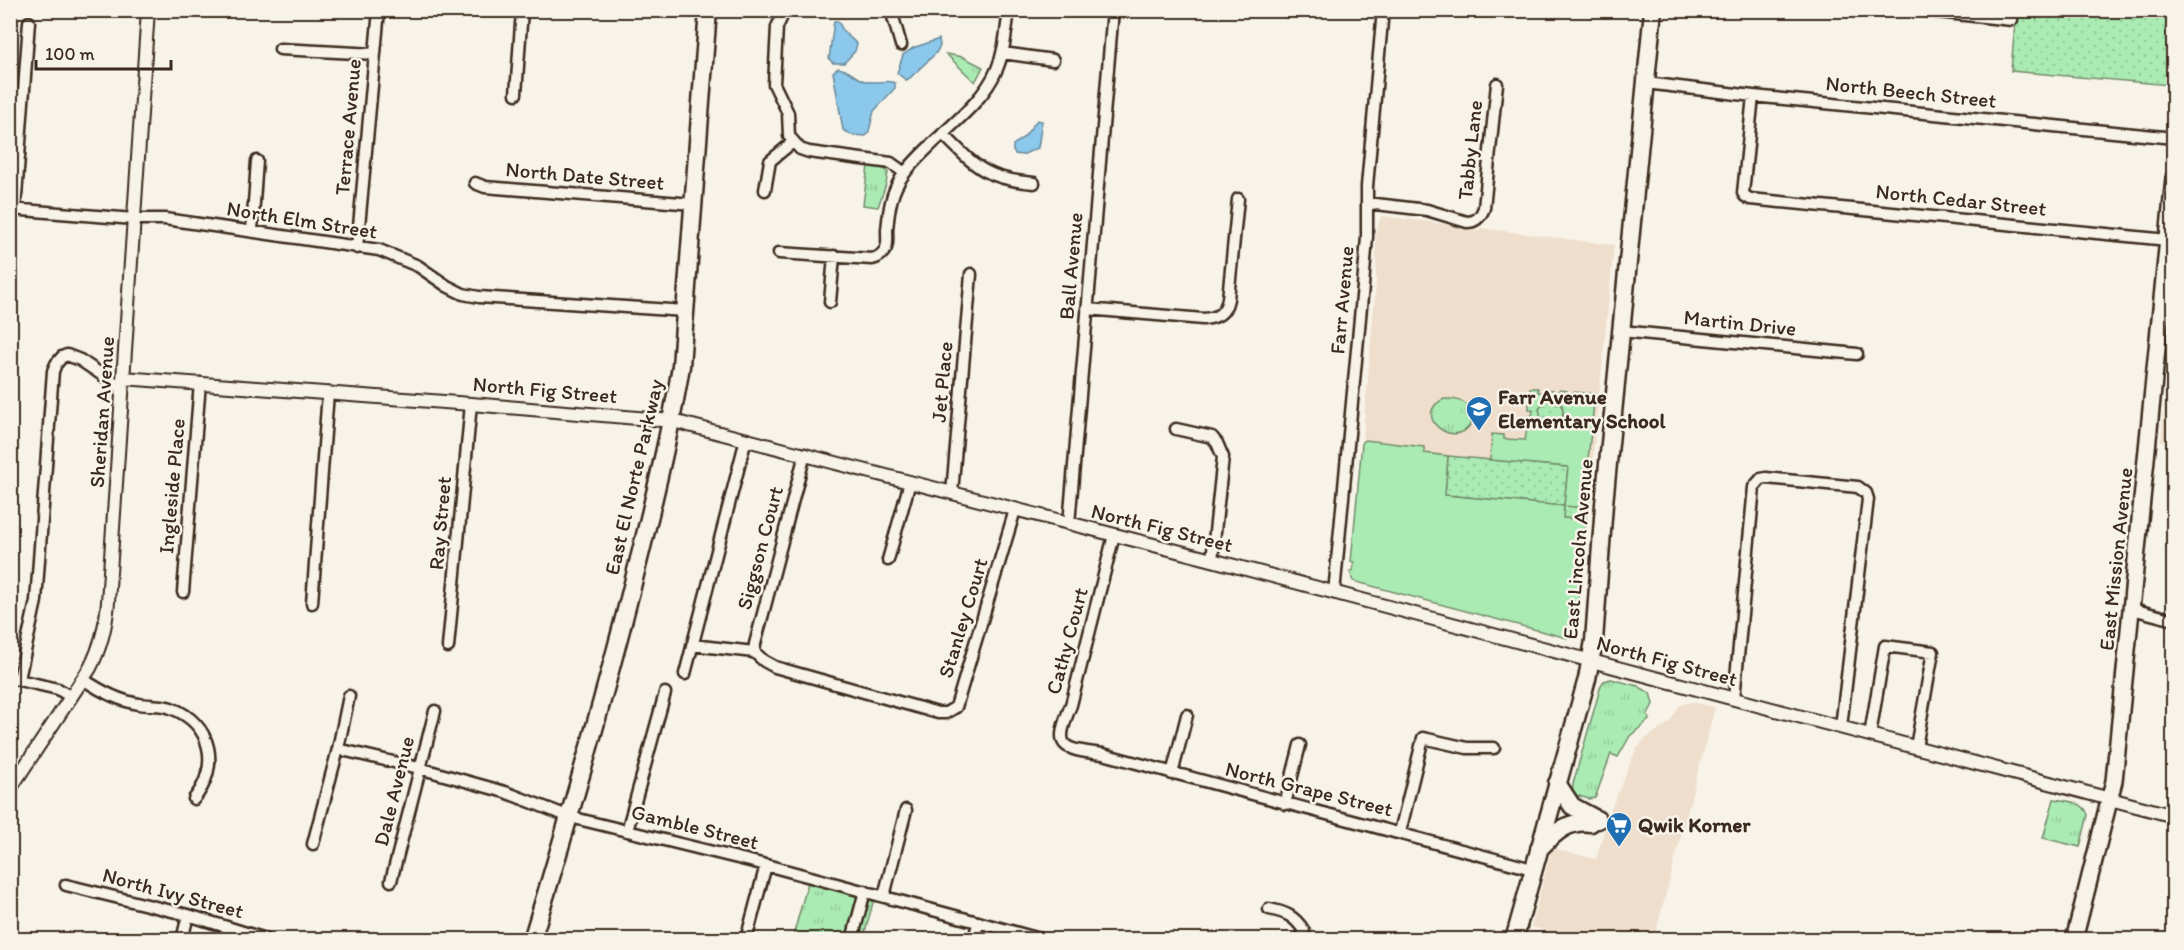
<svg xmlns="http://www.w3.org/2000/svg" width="2184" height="950" viewBox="0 0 2184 950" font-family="Itim,sans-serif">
<defs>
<pattern id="grass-tufts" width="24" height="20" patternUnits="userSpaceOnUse" patternTransform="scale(1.5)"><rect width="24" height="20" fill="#aaebb4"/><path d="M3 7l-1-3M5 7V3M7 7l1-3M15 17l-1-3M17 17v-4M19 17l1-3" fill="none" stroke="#93ca9a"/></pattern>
<pattern id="park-dots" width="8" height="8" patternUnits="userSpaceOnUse" patternTransform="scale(1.5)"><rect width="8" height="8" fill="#aaebb4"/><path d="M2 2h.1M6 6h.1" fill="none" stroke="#93ca9a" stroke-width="1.8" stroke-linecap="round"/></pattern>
</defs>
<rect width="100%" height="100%" fill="#f7f3e8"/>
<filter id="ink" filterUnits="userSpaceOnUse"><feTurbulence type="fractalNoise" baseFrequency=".0167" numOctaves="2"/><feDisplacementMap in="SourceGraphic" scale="12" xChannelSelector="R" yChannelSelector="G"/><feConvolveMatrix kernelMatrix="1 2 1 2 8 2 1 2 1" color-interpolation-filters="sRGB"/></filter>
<g filter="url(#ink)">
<!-- built -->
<path fill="#efdecc" d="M 1381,216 L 1454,225 L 1461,229 L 1477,231 L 1480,230 L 1480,228 L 1614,245 L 1576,630 L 1574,635 L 1567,638 L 1356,583 L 1351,577 L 1376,283 L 1376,233 Z
M 2173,309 L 2173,442 L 2161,441 Z
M 1692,702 L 1715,707 L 1654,939 L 1582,939 L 1531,927 L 1552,848 L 1596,859 L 1610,811 L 1636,750 L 1645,739 L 1669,723 L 1680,705 Z"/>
<!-- grass -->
<path fill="url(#grass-tufts)" stroke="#728a69" stroke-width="1.5" d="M 946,54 L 963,57 L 983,67 L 975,82 Z
M 868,166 L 883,168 L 888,172 L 886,184 L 878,207 L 863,205 Z
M 1444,399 C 1459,398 1482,406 1470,425 C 1454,450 1410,415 1444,399 Z
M 1611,679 L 1638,686 L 1650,693 L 1653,704 L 1648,714 L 1649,720 L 1630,736 L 1618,757 L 1611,754 L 1595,798 L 1589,799 L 1572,794 L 1573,784 L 1601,685 L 1604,681 Z
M 2054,799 C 2067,801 2084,801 2088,815 L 2080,847 L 2043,838 Z
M 808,882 L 874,899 L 863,939 L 792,940 Z"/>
<!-- park -->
<path fill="url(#park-dots)" stroke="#728a69" stroke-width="1.5" d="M 2016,11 L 2173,11 L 2174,53 L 2170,85 L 2011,71 Z
M1539 412a12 12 0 1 1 24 0a12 12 0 1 1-24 0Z
M 1448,456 L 1568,467 L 1564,505 L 1587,508 L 1586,520 L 1563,518 L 1564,506 L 1445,495 Z"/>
<!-- garden -->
<path fill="#aaebb4" stroke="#728a69" stroke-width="1.5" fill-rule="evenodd" d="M 1530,388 L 1538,388 L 1538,392 L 1543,392 L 1544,389 L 1553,390 L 1553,393 L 1558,394 L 1559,390 L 1567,391 L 1567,395 L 1573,395 L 1573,392 L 1595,394 L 1587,469 L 1590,469 L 1587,499 L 1590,499 L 1589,505 L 1587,505 L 1587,508 L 1564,506 L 1563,518 L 1586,520 L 1584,541 L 1586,541 L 1585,548 L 1583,548 L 1576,630 L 1574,635 L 1567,638 L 1353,581 L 1350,571 L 1353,571 L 1354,562 L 1351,562 L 1362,443 L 1365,440 L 1424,447 L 1424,453 L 1448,456 L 1445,495 L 1564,506 L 1568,467 L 1490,460 L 1492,434 L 1504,435 L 1504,439 L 1525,440 L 1527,429 L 1531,429 L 1532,423 L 1527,422 L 1528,416 L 1532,416 L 1533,410 L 1529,409 L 1529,403 L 1534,403 L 1534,396 L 1530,396 ZM 1553,399 L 1562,405 L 1564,416 L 1556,424 L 1548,424 L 1541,419 L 1539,409 L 1545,401 Z"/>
<!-- water -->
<path fill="#8bc8eb" stroke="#6b8999" stroke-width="1.5" d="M 834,21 L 838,21 L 844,32 L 857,44 L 855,51 L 844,63 L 833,63 L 829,59 Z
M 939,39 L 940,46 L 936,53 L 910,78 L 906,80 L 897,73 L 903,55 L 913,48 Z
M 838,68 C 849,69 855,78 865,81 C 875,84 888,79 895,83 L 895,88 L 874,111 L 869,131 L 866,136 L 852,135 L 843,130 L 833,72 Z
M 1037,120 L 1042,121 L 1038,148 L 1022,155 L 1015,154 L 1013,151 L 1013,145 L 1024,137 Z"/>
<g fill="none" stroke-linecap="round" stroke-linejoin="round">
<!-- minor casing -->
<g stroke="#3b2a1e" stroke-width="15">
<path id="minor" d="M 785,10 L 777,27 L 774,84 L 788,113 L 789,136 L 800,149 L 809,152 L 891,163 L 905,173
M 891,10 L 901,45
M 1918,10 L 2012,20
M 280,49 L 375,54
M 1003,53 L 1053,60
M 1646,83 L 1753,96 L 2174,138
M 516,94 L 522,10
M 1753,96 L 1743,193 L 1745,196 L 1750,199 L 2168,240
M 943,134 C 976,167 985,179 1034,183
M 475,183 L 485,187 L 693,204
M 765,190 L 770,161 L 793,142
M 1367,203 L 1427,210 L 1467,222 C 1477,222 1481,216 1484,208 L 1497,84
M 10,209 L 134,219 L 165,219 L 379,250 L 418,266 L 447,286 L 463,294 L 479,297 L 685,311
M 15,210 L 29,22
M 252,230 L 257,161
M 357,248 L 379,10
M 779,253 L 872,259 C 878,258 883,254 886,248 C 888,243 887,235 887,230 C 889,209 891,191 904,174 C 931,138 980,110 997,69 C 1005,50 1006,30 1009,10
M 830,302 L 834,256
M 1087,309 L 1203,319 C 1217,318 1225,314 1228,299 L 1238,199
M 1621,331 L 1857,354
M 1176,429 L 1212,437 L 1217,443 L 1223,457 L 1212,560
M 952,493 L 971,274
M 1069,524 L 1113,10
M 1114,535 L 1071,705 C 1054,747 1059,749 1103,754 L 1532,869
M 888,560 L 910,482
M 183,592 L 200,383
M 1334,593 L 1363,286 L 1367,237 L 1367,186 L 1383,10
M 312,603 L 328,393
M 2132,609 L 2174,620
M 692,645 L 754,652
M 448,647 L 471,404
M 754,652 L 764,661 L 775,667 L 938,713 L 946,713 L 956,707 L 1015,510
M 754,652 L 755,644 L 805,454
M 685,674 L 746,439
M 10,678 L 58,689 L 71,697
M 19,679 L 36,601 L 53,371 L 56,364 L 62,357 L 67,355 L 80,360 L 123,389
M 83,679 C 99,690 120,701 139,704 C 149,706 161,704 171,708 C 213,724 220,767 194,799
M 1734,699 L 1754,487 L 1761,479 L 1766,478 L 1858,487 L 1866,493 L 1868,499 L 1841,727
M 1870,735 L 1885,646 L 1933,652 L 1916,747
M 338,749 L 419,768 L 505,792 L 570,817 L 766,865 L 1044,940
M 1172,774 L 1187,715
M 1285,804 L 1300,745
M 627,831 L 665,693
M 1400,832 L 1423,738 L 1467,748 L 1494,748
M 313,844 L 338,749 L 349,696
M 391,881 L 435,711
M 66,885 L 188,915 L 269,940
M 884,896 L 906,810
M 1269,909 C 1285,912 1295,916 1304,931 L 1301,940
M 182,940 L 188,915
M 746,940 L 766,865
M 852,940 L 865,891
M 973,940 L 979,922"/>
</g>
<!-- tertiary casing -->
<g stroke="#3b2a1e" stroke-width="16">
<path id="tertiary" d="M 123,378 L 471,404 L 673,421 L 1212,560 L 2174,816
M 10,789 L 90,668 C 101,647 106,626 108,602 L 148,10"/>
</g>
<!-- secondary casing -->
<g stroke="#3b2a1e" stroke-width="20">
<path id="secondary" d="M 2074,940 L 2114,781 L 2174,178"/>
</g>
<!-- primary casing -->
<g stroke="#3b2a1e" stroke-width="21">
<path id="primary" d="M 1557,783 L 1572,806 L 1598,820
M 1539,849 C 1555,833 1567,820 1591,823
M 532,940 C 570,816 606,692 637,567 C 654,500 670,434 681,366 L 708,10
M 1514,940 L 1587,679 L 1594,641 L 1604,504 L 1653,10"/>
</g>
<!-- minor -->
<use href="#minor" stroke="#f7f3e8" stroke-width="10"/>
<!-- tertiary -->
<use href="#tertiary" stroke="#f7f3e8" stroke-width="12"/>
<!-- secondary -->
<use href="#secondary" stroke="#f7f3e8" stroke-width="15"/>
<!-- primary -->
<use href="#primary" stroke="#f7f3e8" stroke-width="16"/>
</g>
</g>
<!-- icons -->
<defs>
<g id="school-pin" transform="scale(1.35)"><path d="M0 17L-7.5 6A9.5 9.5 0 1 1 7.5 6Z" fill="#1f6fb2" stroke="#f7f3e8"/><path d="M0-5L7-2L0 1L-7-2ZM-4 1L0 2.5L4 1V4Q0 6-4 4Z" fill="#fff"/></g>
<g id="supermarket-pin" transform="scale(1.35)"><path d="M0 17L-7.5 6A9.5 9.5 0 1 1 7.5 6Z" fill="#1f6fb2" stroke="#f7f3e8"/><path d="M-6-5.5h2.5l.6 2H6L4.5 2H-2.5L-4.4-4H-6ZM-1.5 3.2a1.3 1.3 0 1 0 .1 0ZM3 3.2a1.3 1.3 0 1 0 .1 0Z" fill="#fff"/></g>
</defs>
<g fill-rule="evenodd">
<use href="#school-pin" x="1479" y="409"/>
<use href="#supermarket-pin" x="1619" y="825"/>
</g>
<g text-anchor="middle" stroke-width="5" stroke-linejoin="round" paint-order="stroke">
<!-- street labels -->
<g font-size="21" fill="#3b2a1e" stroke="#f7f3e8">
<text transform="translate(1911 92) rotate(6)" y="7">North Beech Street</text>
<text transform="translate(348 127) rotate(-85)" y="7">Terrace Avenue</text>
<text transform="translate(1470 150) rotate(-84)" y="7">Tabby Lane</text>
<text transform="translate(585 176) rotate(5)" y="7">North Date Street</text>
<text transform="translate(1961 200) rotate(6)" y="7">North Cedar Street</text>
<text transform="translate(302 220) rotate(9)" y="7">North Elm Street</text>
<text transform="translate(1071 266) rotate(-85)" y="7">Ball Avenue</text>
<text transform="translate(1342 300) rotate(-85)" y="7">Farr Avenue</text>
<text transform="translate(1740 323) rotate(6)" y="7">Martin Drive</text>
<text transform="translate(942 382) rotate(-85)" y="7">Jet Place</text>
<text transform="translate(545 390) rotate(5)" y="7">North Fig Street</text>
<text transform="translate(102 412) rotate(-86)" y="7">Sheridan Avenue</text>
<text transform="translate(634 477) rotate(-77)" y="7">East El Norte Parkway</text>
<text transform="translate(172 486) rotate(-85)" y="7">Ingleside Place</text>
<text transform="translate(440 523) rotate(-85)" y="7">Ray Street</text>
<text transform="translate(1162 528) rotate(14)" y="7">North Fig Street</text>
<text transform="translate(760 548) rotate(-75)" y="7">Siggson Court</text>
<text transform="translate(1578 549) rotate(-85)" y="7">East Lincoln Avenue</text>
<text transform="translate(2116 559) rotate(-84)" y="7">East Mission Avenue</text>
<text transform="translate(963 618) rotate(-73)" y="7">Stanley Court</text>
<text transform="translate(1067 641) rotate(-75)" y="7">Cathy Court</text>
<text transform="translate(1667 661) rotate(15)" y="7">North Fig Street</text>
<text transform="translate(1309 789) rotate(14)" y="7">North Grape Street</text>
<text transform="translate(394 791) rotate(-76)" y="7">Dale Avenue</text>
<text transform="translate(695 827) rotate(14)" y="7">Gamble Street</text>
<text transform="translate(173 893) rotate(15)" y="7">North Ivy Street</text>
</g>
<!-- poi labels -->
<g font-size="21" font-weight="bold" fill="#3b2a1e" stroke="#f7f3e8" text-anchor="start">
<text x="1498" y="404">Farr Avenue<tspan x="1498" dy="24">Elementary School</tspan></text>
<text x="1638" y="832">Qwik Korner</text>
</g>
</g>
<!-- margin -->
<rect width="2184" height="950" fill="none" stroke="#f7f3e8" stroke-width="36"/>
<rect x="18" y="18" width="2148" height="914" fill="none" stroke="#3b2a1e" stroke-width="2" filter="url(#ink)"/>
<!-- scale -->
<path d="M36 60v9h135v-9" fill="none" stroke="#3b2a1e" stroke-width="3"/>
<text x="45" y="60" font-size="18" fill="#3b2a1e" stroke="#f7f3e8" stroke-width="4.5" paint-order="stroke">100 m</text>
</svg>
